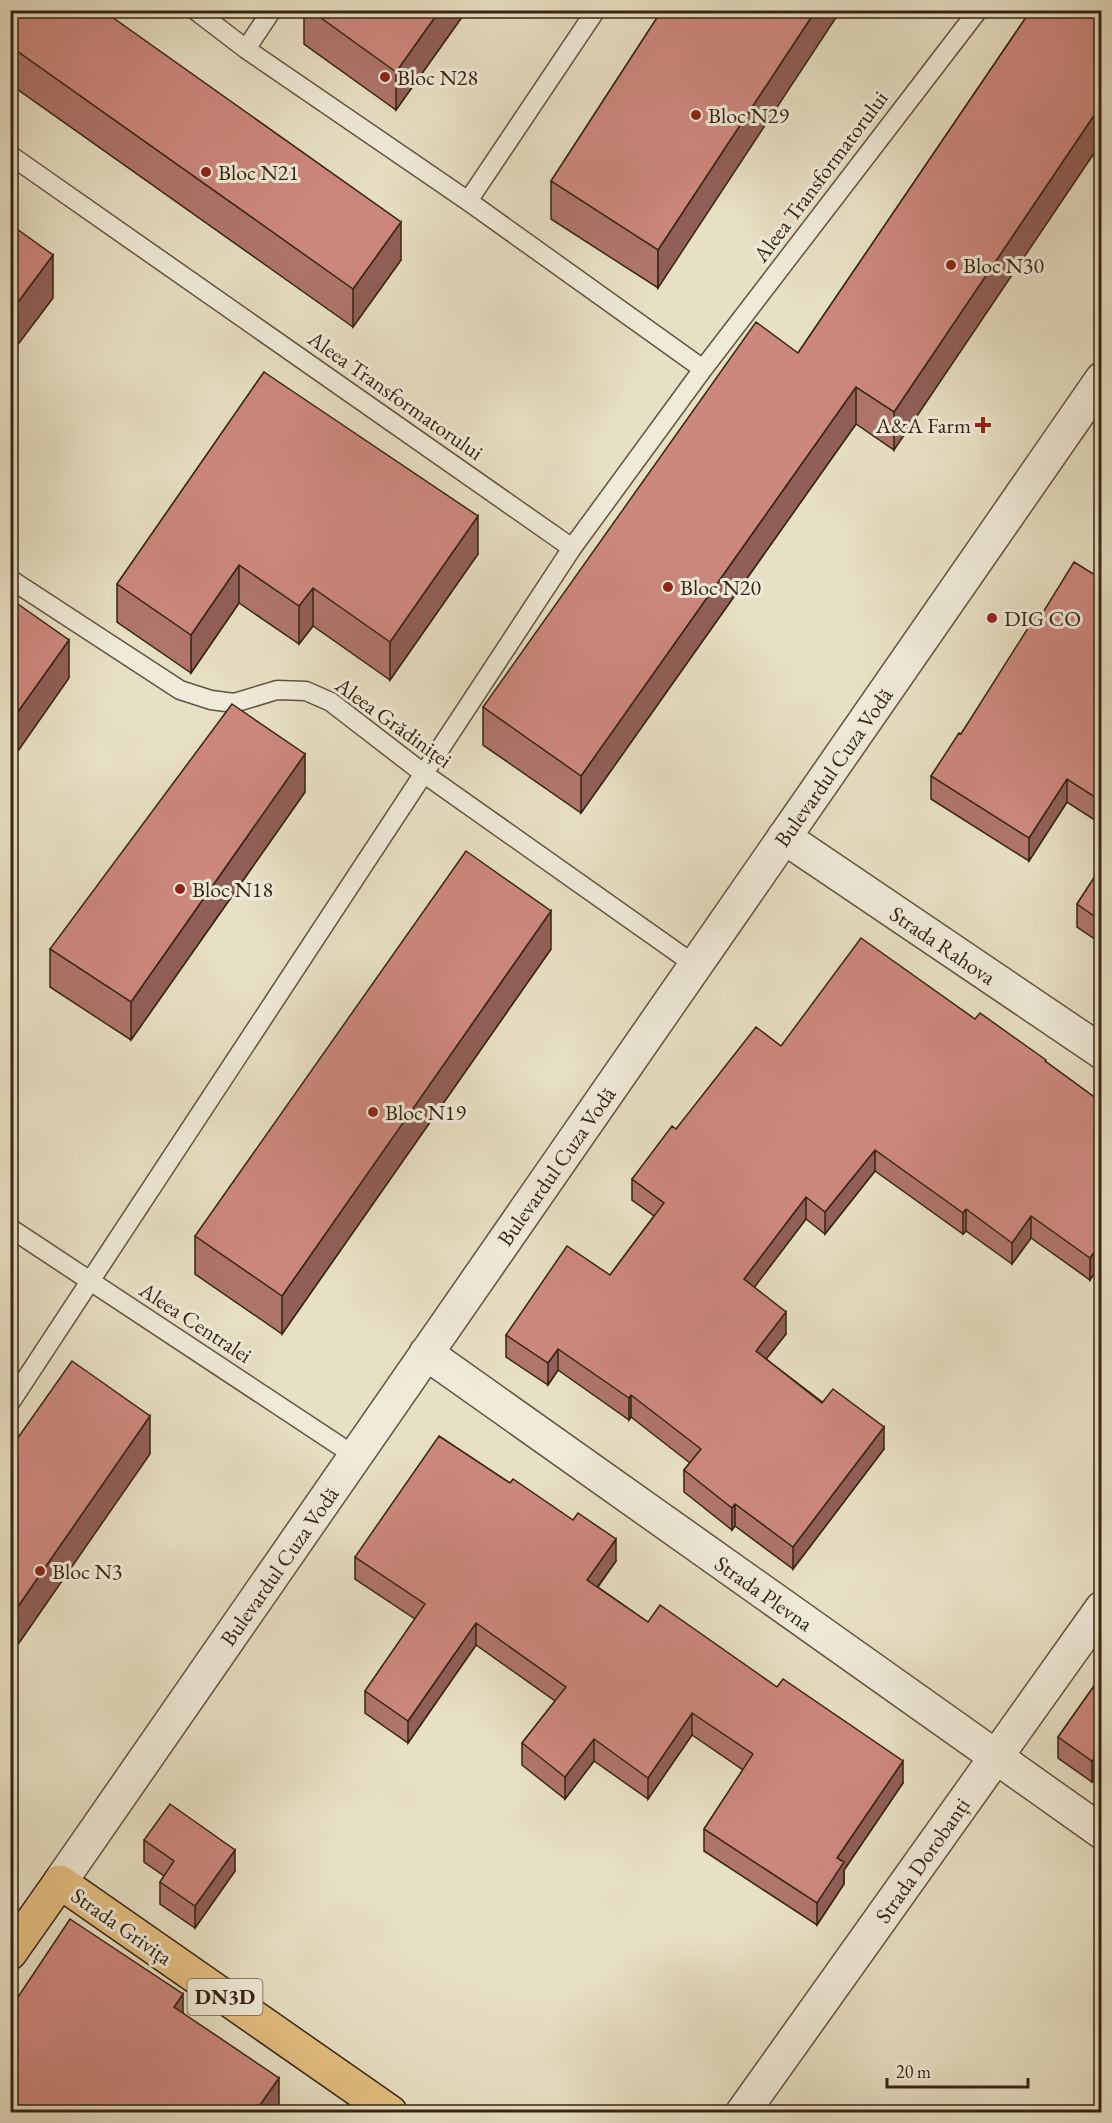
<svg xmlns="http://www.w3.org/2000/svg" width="1112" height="2123" viewBox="0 0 1112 2123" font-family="'EB Garamond',serif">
<rect width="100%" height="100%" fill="#e8e0c4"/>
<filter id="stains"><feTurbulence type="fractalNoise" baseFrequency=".00333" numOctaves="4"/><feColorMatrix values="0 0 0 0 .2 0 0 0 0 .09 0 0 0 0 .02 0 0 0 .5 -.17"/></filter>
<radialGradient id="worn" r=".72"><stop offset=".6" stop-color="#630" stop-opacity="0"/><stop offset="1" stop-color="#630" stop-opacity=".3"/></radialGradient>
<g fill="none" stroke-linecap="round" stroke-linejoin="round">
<!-- lane casing -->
<g stroke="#62533e" stroke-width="21">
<path id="lane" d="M 195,10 L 246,49 L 468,201 L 703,369
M 246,49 L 272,10
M 10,155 L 572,548
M 468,201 L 596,10
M 10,579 L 180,690 L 211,700 L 234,703 L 277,690 L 306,691 L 331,702 L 423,773 L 695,965
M 10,1228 L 355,1456
M 10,1403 L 572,548 L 703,369 L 976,13"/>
</g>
<!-- street casing -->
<g stroke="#62533e" stroke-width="36">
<path id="street" d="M 784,837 L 1102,1052
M 426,1353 L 1102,1832
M 60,1882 L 1102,379
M 743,2112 L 1102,1608"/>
</g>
<!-- primary casing -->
<g stroke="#362412" stroke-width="36">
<path id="primary" d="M 10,1953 L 60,1882 L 390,2112"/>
</g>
<!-- lane -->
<use href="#lane" stroke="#f0ebd9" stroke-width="18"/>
<!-- street -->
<use href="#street" stroke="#f0ebd9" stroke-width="33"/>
<!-- primary -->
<use href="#primary" stroke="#e4c082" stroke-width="33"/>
</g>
<!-- wall -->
<path fill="#b0756c" stroke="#362412" stroke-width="1.5" d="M 10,10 L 401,260 L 353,327 L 10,84 Z
M 304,10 L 467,10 L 396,110 L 304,44 Z
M 662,10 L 658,288 L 551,219 L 551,181 Z
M 1031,10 L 894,450 L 856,424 L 581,813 L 483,745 L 483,707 L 798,353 Z
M 264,372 L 478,554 L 390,680 L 313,626 L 299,644 L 239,603 L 191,673 L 117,622 L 117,584 Z
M 1101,565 L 1101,824 L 1067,802 L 1029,861 L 931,799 L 931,776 L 961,734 L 1039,619 L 1095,575 Z
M 305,792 L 131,1040 L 50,987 L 50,949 Z
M 1101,867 L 1101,943 L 1077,927 L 1077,904 Z
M 551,949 L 282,1334 L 195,1274 L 195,1236 Z
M 975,1019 L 1046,1062 L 1101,1102 L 1090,1280 L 1031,1238 L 1012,1264 L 966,1231 L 963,1234 L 875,1171 L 825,1234 L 806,1219 L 754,1287 L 786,1334 L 766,1359 L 884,1449 L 793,1569 L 735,1526 L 732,1530 L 684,1492 L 684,1470 L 690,1463 L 631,1417 L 629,1420 L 558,1370 L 548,1385 L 506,1357 L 506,1335 L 610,1275 L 654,1216 L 632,1200 L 632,1179 L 676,1129 L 781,1046 Z
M 355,1557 L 616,1561 L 598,1587 L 648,1622 L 903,1783 L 844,1870 L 844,1884 L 817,1925 L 704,1851 L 704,1829 L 743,1770 L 692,1735 L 648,1799 L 594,1761 L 565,1799 L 522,1765 L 522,1743 L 555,1701 L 476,1645 L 408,1743 L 365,1713 L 365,1691 L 415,1619 L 355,1579 Z
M 1101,1676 L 1101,1784 L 1095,1779 L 1092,1782 L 1058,1758 L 1058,1737 Z
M 144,1840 L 235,1871 L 195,1928 L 160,1904 L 160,1882 L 164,1876 L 144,1862 Z"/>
<!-- shaded-wall -->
<path fill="#905f58" stroke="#362412" stroke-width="1.5" d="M 440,10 L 467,10 L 396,110 L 396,72 Z
M 816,10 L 841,10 L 658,288 L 658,250 Z
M 1101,105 L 1101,143 L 894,450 L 894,412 Z
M 401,222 L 401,260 L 353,327 L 353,289 Z
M 53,255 L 53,298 L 10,355 L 10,313 Z
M 856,387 L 856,424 L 581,813 L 581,776 Z
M 478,516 L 478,554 L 390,680 L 390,642 Z
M 239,565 L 239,603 L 191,673 L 191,635 Z
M 313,588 L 313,626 L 299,644 L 299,606 Z
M 69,640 L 69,678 L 11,761 L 10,790 L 10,723 Z
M 305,754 L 305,792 L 131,1040 L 131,1002 Z
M 1067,779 L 1067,802 L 1029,861 L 1029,838 Z
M 551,911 L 551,949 L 282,1334 L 282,1296 Z
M 875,1150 L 875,1171 L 825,1234 L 825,1212 Z
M 806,1197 L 806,1219 L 744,1301 L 744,1279 Z
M 966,1209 L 966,1231 L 963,1234 L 963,1213 Z
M 1031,1216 L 1031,1238 L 1012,1264 L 1012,1243 Z
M 1101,1243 L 1101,1264 L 1090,1280 L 1090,1258 Z
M 786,1312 L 786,1334 L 756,1372 L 756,1351 Z
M 558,1349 L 558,1370 L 548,1385 L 548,1363 Z
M 631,1395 L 631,1417 L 629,1420 L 629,1398 Z
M 150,1416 L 150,1454 L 10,1656 L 10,1618 Z
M 884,1427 L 884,1449 L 793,1569 L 793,1547 Z
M 735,1504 L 735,1526 L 732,1530 L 732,1508 Z
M 616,1539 L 616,1561 L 587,1601 L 587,1580 Z
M 476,1623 L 476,1645 L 408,1743 L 408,1721 Z
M 692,1713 L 692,1735 L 648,1799 L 648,1778 Z
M 594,1739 L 594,1761 L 565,1799 L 565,1777 Z
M 1095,1758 L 1095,1779 L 1092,1782 L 1092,1761 Z
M 903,1761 L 903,1783 L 844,1870 L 844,1884 L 817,1925 L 817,1903 L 837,1858 Z
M 235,1850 L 235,1871 L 195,1928 L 195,1906 Z
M 183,1994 L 183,2030 L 174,2007 Z
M 279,2078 L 279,2112 L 255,2112 Z"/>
<!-- building -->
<path fill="#cd887e" stroke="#362412" stroke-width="1.5" d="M 10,10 L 102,10 L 401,222 L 353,289 L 10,46 Z
M 310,10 L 440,10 L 396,72 Z
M 662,10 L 816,10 L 658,250 L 551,181 Z
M 1031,10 L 1101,10 L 1101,105 L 894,412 L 856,387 L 581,776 L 483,707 L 756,322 L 798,353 Z
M 10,224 L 53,255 L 10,313 Z
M 264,372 L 478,516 L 390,642 L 313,588 L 299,606 L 239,565 L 191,635 L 117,584 Z
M 1074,562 L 1095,575 L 1101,565 L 1101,801 L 1067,779 L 1029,838 L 931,776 L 959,733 L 961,734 L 1035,617 L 1039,619 Z
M 15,602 L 69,640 L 10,723 L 10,608 Z
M 232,704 L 305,754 L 131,1002 L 50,949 Z
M 466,851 L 551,911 L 282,1296 L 195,1236 Z
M 1101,867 L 1101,921 L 1077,904 Z
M 861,938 L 975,1019 L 980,1013 L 1046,1060 L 1045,1061 L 1101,1102 L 1101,1243 L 1090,1258 L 1031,1216 L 1012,1243 L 966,1209 L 963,1213 L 875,1150 L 825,1212 L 806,1197 L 744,1279 L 786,1312 L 756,1351 L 822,1403 L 833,1389 L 884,1427 L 793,1547 L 735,1504 L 732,1508 L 684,1470 L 701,1449 L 631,1395 L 629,1398 L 558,1349 L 548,1363 L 506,1335 L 567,1246 L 610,1275 L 664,1203 L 632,1179 L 672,1126 L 676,1129 L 756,1027 L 781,1046 Z
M 72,1361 L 150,1416 L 10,1618 L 10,1449 Z
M 439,1436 L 510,1483 L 513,1479 L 573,1520 L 578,1513 L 616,1539 L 587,1580 L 648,1622 L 660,1605 L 777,1687 L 783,1679 L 903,1761 L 837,1858 L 844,1862 L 817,1903 L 704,1829 L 753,1754 L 692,1713 L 648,1778 L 594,1739 L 565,1777 L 522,1743 L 566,1687 L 476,1623 L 408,1721 L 365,1691 L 425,1604 L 355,1557 Z
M 1101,1676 L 1101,1763 L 1095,1758 L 1092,1761 L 1058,1737 Z
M 170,1804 L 235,1850 L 195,1906 L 160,1882 L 174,1861 L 144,1840 Z
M 70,1919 L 183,1994 L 174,2007 L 279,2078 L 255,2112 L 10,2112 L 10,2009 Z"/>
<!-- markers -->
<g fill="#8f2418" stroke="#f0ebd9" stroke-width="2">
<circle cx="385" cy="77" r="6"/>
<circle cx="696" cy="115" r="6"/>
<circle cx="206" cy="172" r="6"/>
<circle cx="951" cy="265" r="6"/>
<path d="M980 416h6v6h6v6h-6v6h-6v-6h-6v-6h6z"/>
<circle cx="668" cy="587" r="6"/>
<circle cx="992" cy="618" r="6"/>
<circle cx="180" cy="889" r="6"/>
<circle cx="373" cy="1112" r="6"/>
<circle cx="40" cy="1571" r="6"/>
</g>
<g text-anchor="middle" stroke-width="6" stroke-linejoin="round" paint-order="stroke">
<!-- shield labels -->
<rect fill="#f0ebd9" stroke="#6e604e" stroke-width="1.5" x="187.5" y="1979" width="75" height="36" rx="4.5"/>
<g font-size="21" font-weight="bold" fill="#362412">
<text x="225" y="2004">DN3D</text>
</g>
<!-- poi labels -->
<g font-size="22" fill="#362412" stroke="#f0ebd9" text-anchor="start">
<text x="397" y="85">Bloc N28</text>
<text x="708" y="123">Bloc N29</text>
<text x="218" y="180">Bloc N21</text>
<text x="963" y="273">Bloc N30</text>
<text x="971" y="433" text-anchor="end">A&amp;A Farm</text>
<text x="680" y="595">Bloc N20</text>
<text x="1004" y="626">DIG CO</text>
<text x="192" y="897">Bloc N18</text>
<text x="385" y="1120">Bloc N19</text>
<text x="52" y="1579">Bloc N3</text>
</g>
<!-- street labels -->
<g font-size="22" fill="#362412" stroke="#f0ebd9">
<text transform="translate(820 176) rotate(-53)" y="8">Aleea Transformatorului</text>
<text transform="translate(396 395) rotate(35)" y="8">Aleea Transformatorului</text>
<text transform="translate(394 722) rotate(36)" y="8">Aleea Grădiniței</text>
<text transform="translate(833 767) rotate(-55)" y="8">Bulevardul Cuza Vodă</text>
<text transform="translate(943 945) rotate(34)" y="8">Strada Rahova</text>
<text transform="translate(556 1166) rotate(-55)" y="8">Bulevardul Cuza Vodă</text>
<text transform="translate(196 1322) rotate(33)" y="8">Aleea Centralei</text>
<text transform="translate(279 1566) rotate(-55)" y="8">Bulevardul Cuza Vodă</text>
<text transform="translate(764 1593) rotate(35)" y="8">Strada Plevna</text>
<text transform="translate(922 1860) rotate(-55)" y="8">Strada Dorobanți</text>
<text transform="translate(122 1926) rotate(35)" y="8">Strada Grivița</text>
</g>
</g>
<!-- margin -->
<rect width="1112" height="2123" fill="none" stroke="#e8e0c4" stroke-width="36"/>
<rect x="12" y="12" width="1088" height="2099" fill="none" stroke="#362412" stroke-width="3"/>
<rect x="18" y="18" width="1076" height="2087" fill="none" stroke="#362412" stroke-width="1.5"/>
<!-- scale -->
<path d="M887 2078v9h141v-9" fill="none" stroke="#362412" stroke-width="3"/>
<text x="896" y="2078" font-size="18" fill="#362412" stroke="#f0ebd9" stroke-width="4.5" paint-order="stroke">20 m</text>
<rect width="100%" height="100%" filter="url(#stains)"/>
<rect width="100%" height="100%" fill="url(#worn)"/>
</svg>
